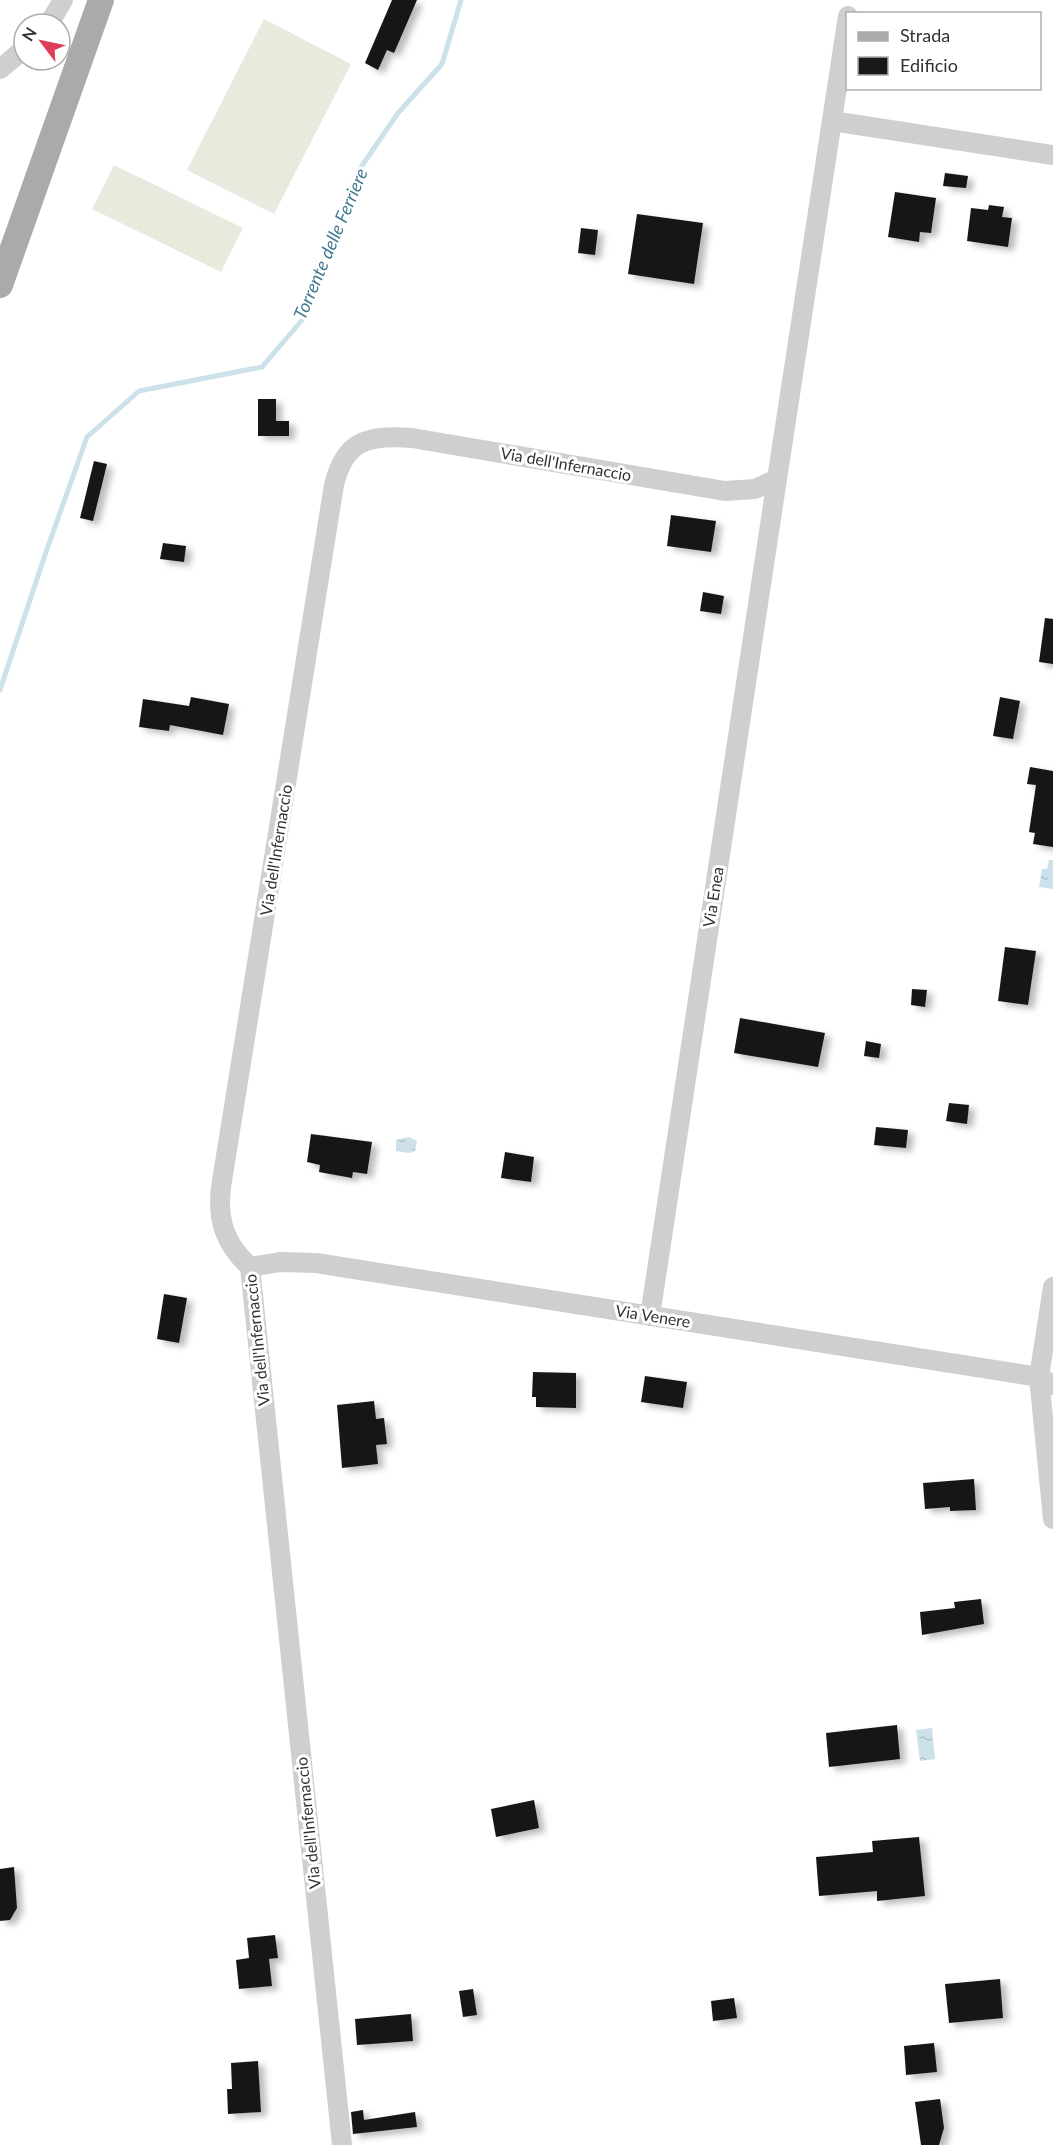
<svg xmlns="http://www.w3.org/2000/svg" width="1053" height="2145" viewBox="0 0 1053 2145" font-family="Lato,sans-serif">
<defs>
<pattern id="water-ripples" width="26" height="14" patternUnits="userSpaceOnUse" patternTransform="scale(1.5)"><rect width="26" height="14" fill="#cce1ea"/><path d="M2 4q2-2 4 0t4 0M15 11q2-2 4 0t4 0" fill="none" stroke="#b0c2c9"/></pattern>
<filter id="shadow"><feDropShadow dx="6" dy="4" stdDeviation="3" flood-color="#0004"/></filter>
</defs>
<rect width="100%" height="100%" fill="#fff"/>
<!-- pitch -->
<path fill="#e6ebde" d="M 264,19 L 351,64 L 274,214 L 187,170 Z
M 114,165 L 243,228 L 221,272 L 92,209 Z"/>
<!-- water -->
<path fill="url(#water-ripples)" d="M 1049,860 L 1053,860 L 1053,889 L 1039,887 L 1042,869 L 1047,869 Z
M 409,1137 L 417,1141 L 415,1151 L 409,1153 L 396,1151 L 396,1140 Z
M 932,1728 L 935,1759 L 920,1761 L 916,1730 Z"/>
<g fill="none" stroke-linecap="round" stroke-linejoin="round">
<!-- stream -->
<path stroke="#cce1ea" stroke-width="5" d="M 0,690 L 46,552 L 87,437 L 139,391 L 262,367 L 303,319 L 357,173 L 398,113 L 442,64 L 461,0"/>
</g>
<!-- building -->
<path fill="#191919" filter="url(#shadow)" d="M 392,0 L 417,0 L 394,53 L 387,50 L 378,70 L 365,63 Z
M 945,173 L 968,176 L 966,188 L 943,186 Z
M 895,192 L 936,198 L 931,233 L 920,232 L 919,242 L 888,237 Z
M 989,205 L 1004,207 L 1002,217 L 1012,218 L 1008,247 L 967,241 L 971,208 L 988,210 Z
M 637,214 L 703,223 L 694,284 L 628,274 Z
M 581,228 L 598,230 L 595,255 L 578,253 Z
M 258,399 L 276,399 L 276,421 L 289,421 L 289,436 L 258,436 Z
M 94,461 L 107,464 L 93,521 L 80,518 Z
M 671,515 L 716,521 L 711,552 L 667,546 Z
M 163,543 L 186,546 L 184,562 L 160,559 Z
M 703,592 L 724,596 L 721,614 L 700,611 Z
M 1045,618 L 1053,619 L 1053,664 L 1039,662 Z
M 191,697 L 229,704 L 223,735 L 170,725 L 169,731 L 139,727 L 143,699 L 189,706 Z
M 1000,697 L 1020,701 L 1013,739 L 993,736 Z
M 1030,767 L 1053,771 L 1053,847 L 1033,844 L 1035,833 L 1029,832 L 1036,785 L 1027,784 Z
M 1005,947 L 1036,951 L 1028,1005 L 998,1001 Z
M 912,989 L 927,990 L 925,1007 L 911,1005 Z
M 740,1018 L 825,1033 L 818,1067 L 734,1053 Z
M 866,1041 L 881,1044 L 879,1058 L 864,1056 Z
M 949,1103 L 969,1105 L 967,1124 L 946,1121 Z
M 876,1127 L 908,1130 L 906,1148 L 874,1145 Z
M 311,1134 L 372,1142 L 367,1174 L 353,1172 L 352,1178 L 319,1172 L 320,1165 L 307,1162 Z
M 505,1152 L 534,1157 L 531,1182 L 501,1178 Z
M 164,1294 L 187,1298 L 179,1343 L 157,1339 Z
M 533,1372 L 576,1373 L 576,1408 L 536,1407 L 536,1397 L 532,1397 Z
M 645,1376 L 687,1382 L 683,1408 L 641,1402 Z
M 374,1401 L 376,1419 L 384,1418 L 387,1444 L 376,1445 L 378,1464 L 342,1468 L 337,1405 Z
M 974,1479 L 976,1510 L 950,1511 L 950,1507 L 925,1509 L 923,1483 Z
M 981,1599 L 984,1624 L 922,1635 L 920,1612 L 955,1608 L 954,1602 Z
M 897,1725 L 900,1759 L 829,1767 L 826,1733 Z
M 534,1800 L 539,1828 L 496,1837 L 491,1809 Z
M 919,1837 L 925,1896 L 877,1901 L 877,1891 L 819,1896 L 816,1857 L 873,1852 L 872,1841 Z
M 14,1867 L 17,1908 L 10,1920 L 0,1921 L 0,1869 Z
M 275,1935 L 278,1958 L 269,1959 L 272,1986 L 239,1989 L 236,1960 L 249,1958 L 247,1938 Z
M 1000,1979 L 1003,2018 L 949,2023 L 945,1984 Z
M 473,1989 L 477,2015 L 463,2017 L 459,1991 Z
M 734,1998 L 737,2018 L 713,2021 L 711,2001 Z
M 411,2014 L 413,2041 L 357,2045 L 355,2019 Z
M 934,2043 L 937,2072 L 906,2075 L 904,2046 Z
M 258,2061 L 261,2112 L 228,2114 L 227,2089 L 232,2089 L 231,2063 Z
M 940,2099 L 944,2128 L 939,2145 L 921,2145 L 915,2102 Z
M 363,2110 L 364,2120 L 415,2112 L 417,2127 L 353,2134 L 351,2112 Z"/>
<g fill="none" stroke-linecap="round" stroke-linejoin="round">
<!-- minor -->
<path stroke="#cfcfcf" stroke-width="20" d="M 49,24 L 63,0
M 0,69 L 24,49
M 832,121 L 1053,155
M 250,1267 L 280,1262 L 316,1263 L 1039,1377 L 1053,1385
M 1053,1287 L 1039,1377 L 1053,1519
M 650,1316 L 777,479
M 342,2145 L 250,1267 C 225,1244 217,1221 221,1187 L 334,485 C 345,439 369,435 412,438 L 725,491 L 755,489 L 777,479 L 848,16"/>
<!-- major -->
<path stroke="#aaa" stroke-width="26" d="M 0,285 L 101,0"/>
</g>
<g text-anchor="middle" stroke-width="6" stroke-linejoin="round" paint-order="stroke">
<!-- street labels -->
<g font-size="16" fill="#323232" stroke="#fff">
<text transform="translate(566 464) rotate(10)" y="6">Via dell'Infernaccio</text>
<text transform="translate(276 850) rotate(-81)" y="6">Via dell'Infernaccio</text>
<text transform="translate(713 897) rotate(-81)" y="6">Via Enea</text>
<text transform="translate(653 1316) rotate(9)" y="6">Via Venere</text>
<text transform="translate(257 1340) rotate(-96)" y="6">Via dell'Infernaccio</text>
<text transform="translate(308 1823) rotate(-96)" y="6">Via dell'Infernaccio</text>
</g>
<!-- water labels -->
<g font-size="18" font-style="italic" fill="#427a91" stroke="#fff">
<text transform="translate(331 244) rotate(-67)" y="6">Torrente delle Ferriere</text>
</g>
</g>
<!-- legend -->
<rect x="846" y="12" width="195" height="78" fill="#ffffff" stroke="#adadad" stroke-width="1.5"/>
<rect x="858" y="32" width="30" height="9" fill="#aaaaaa" stroke="#adadad" stroke-width="1.5"/>
<text x="900" y="42" font-size="18" fill="#323232">Strada</text>
<rect x="858" y="57" width="30" height="18" fill="#191919" stroke="#adadad" stroke-width="1.5"/>
<text x="900" y="72" font-size="18" fill="#323232">Edificio</text>
<!-- north arrow -->
<g transform="translate(42 42) rotate(302)"><circle r="28" fill="#ffffff" stroke="#adadad" stroke-width="1.5"/>
<path d="M0-4.5L10 22L0 15L-10 22Z" fill="#de3f58"/>
<text y="-9" font-size="16" font-weight="bold" text-anchor="middle" fill="#323232">N</text>
</g>
</svg>
